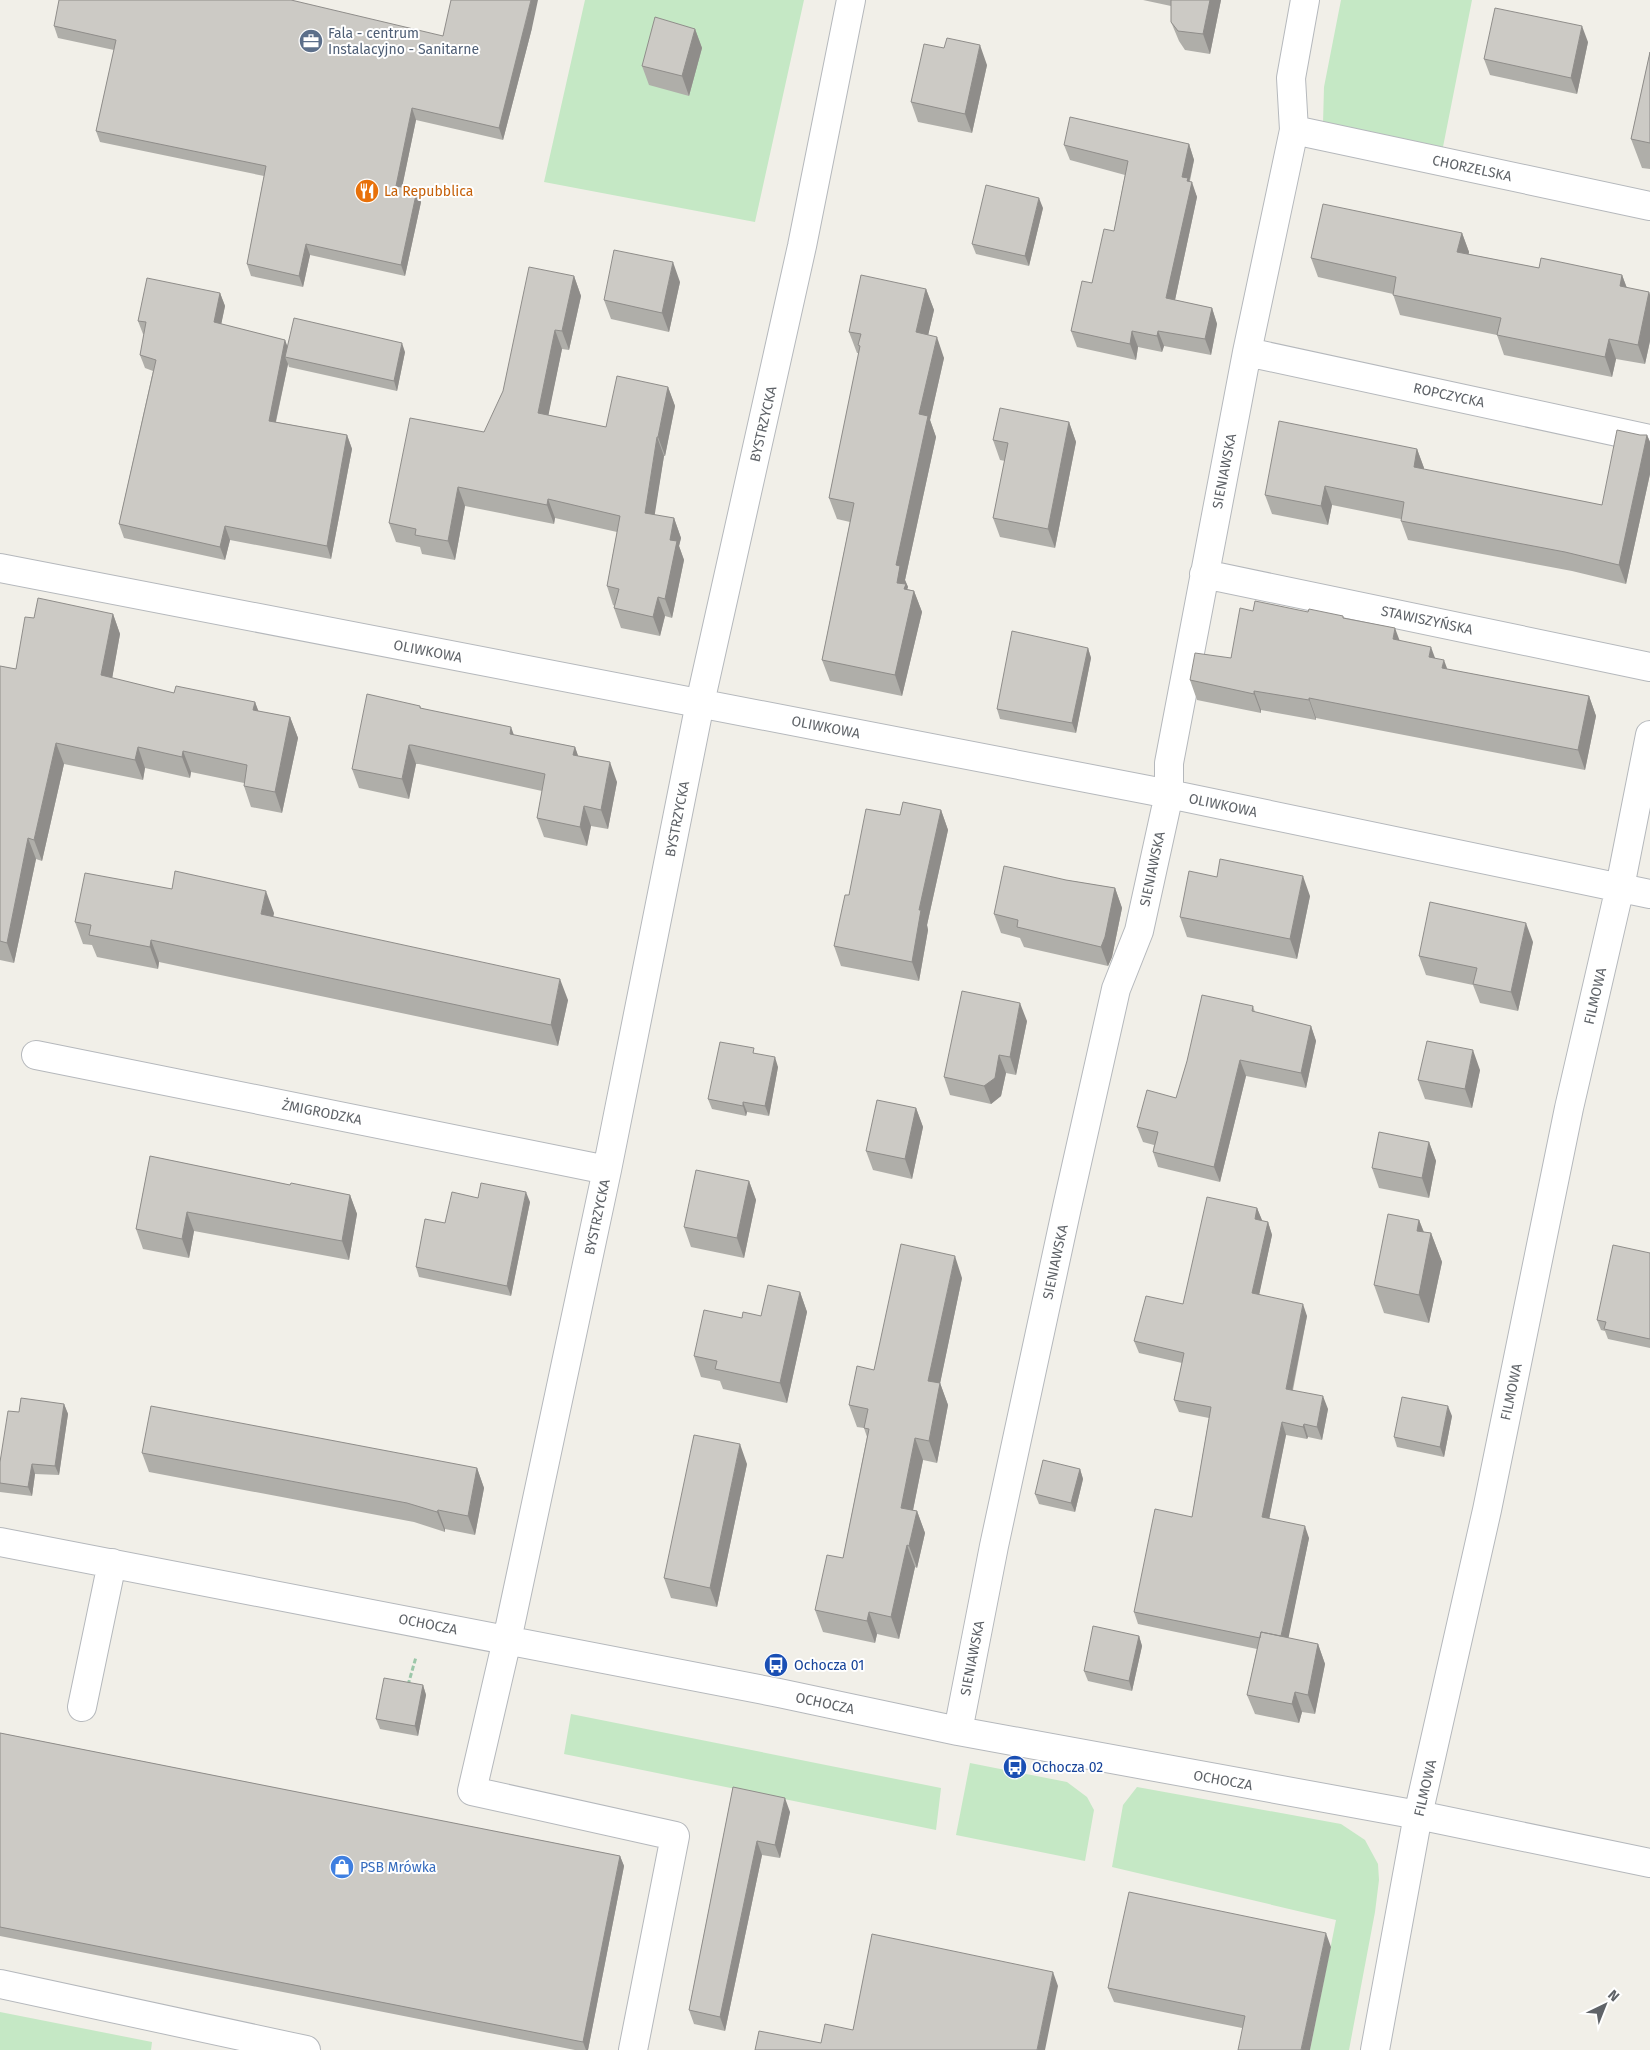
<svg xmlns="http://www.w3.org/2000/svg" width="1650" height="2050" viewBox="0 0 1650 2050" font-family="'Fira Sans',sans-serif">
<rect width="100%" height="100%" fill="#f1efe8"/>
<!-- green -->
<path fill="#c5e8c5" d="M 585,0 L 804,0 L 755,222 L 544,182 Z
M 1341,0 L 1472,0 L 1442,152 L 1323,124 L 1324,87 Z
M 571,1714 L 941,1788 L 936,1830 L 564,1754 Z
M 970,1763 L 1067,1782 L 1087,1797 L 1094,1810 L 1085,1861 L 956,1835 Z
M 1137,1787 L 1341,1824 L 1365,1840 L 1378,1864 L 1379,1880 L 1375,1912 L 1349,2050 L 1310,2050 L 1336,1920 L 1112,1867 L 1123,1805 Z
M 0,2012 L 152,2042 L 151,2050 L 0,2050 Z"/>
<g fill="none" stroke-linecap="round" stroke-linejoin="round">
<!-- minor casing -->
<g stroke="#b5b8bc" stroke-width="30">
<path id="minor" d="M 1294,130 L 1650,206
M 1247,352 L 1650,439
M 0,568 L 1169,794 L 1650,894
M 1204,574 L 1650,667
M 36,1055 L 607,1170
M 0,1542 L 779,1693 L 958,1731 L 1418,1815 L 1650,1863
M 82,1707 L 112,1563
M 958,1731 L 994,1546 L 1067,1207 L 1116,989 L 1139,931 L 1169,794 L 1169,763 L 1247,352 L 1294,130 L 1291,78 L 1305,0
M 0,1984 L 306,2050
M 633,2050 L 675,1836 L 472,1791 L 507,1640 L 607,1170 L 700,703 L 802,246 L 851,0
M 1375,2050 L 1418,1815 L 1487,1510 L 1569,1108 L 1620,887 L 1650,735"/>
</g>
<!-- path -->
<path stroke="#9cc7a9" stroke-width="3" stroke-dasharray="5 2.5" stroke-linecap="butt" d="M 408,1685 L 416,1657"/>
<!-- minor -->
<use href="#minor" stroke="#fff" stroke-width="28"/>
</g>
<!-- wall -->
<path fill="#afaea9" d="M 1143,0 L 1221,0 L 1210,54 L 1185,50 L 1179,41 L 1171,22 L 1171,6 Z
M 54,26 L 443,36 L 532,28 L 503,140 L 416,120 L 402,187 L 421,202 L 405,276 L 310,255 L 303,287 L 251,276 L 247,264 L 264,176 L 100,142 L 96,131 L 114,50 L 58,38 Z
M 695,29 L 702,48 L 689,96 L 649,85 L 642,66 Z
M 1588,42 L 1577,94 L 1490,75 L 1484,59 Z
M 1650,52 L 1650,169 L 1642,168 L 1631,139 Z
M 987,65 L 972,133 L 918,122 L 911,102 Z
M 1189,144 L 1194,160 L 1190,181 L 1197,197 L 1175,300 L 1212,308 L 1217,324 L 1211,355 L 1164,346 L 1162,352 L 1138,347 L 1136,360 L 1077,347 L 1071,331 L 1114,231 L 1125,175 L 1070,160 L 1064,145 Z
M 1043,208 L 1029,266 L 976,254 L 972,244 Z
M 1462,233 L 1469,252 L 1468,254 L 1539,268 L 1622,275 L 1627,288 L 1649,292 L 1650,295 L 1650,341 L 1645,364 L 1616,359 L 1612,377 L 1504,355 L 1497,335 L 1400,315 L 1393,294 L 1318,277 L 1311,258 Z
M 574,276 L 581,296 L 569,350 L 562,349 L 548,415 L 606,427 L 668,387 L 675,406 L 665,456 L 664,456 L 654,515 L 674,518 L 681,538 L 679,546 L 684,560 L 672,618 L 665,616 L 660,636 L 621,628 L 614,608 L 615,606 L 613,605 L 607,586 L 617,532 L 555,518 L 554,524 L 465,506 L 455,560 L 422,554 L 420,547 L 396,542 L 389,523 L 484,432 Z
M 680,282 L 669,332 L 611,319 L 604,300 Z
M 926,289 L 934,310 L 928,335 L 944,358 L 930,420 L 936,437 L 905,580 L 908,587 L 907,589 L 914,591 L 922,612 L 902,696 L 830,681 L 822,660 L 850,522 L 837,519 L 829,498 L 859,353 L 857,353 L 849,332 Z
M 220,293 L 225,306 L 221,324 L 285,340 L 287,347 L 405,352 L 397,391 L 289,367 L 288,364 L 276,422 L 347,435 L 352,449 L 331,559 L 230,540 L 225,560 L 124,538 L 119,524 L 153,371 L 145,368 L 140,355 L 144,334 L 143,334 L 138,321 Z
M 1069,422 L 1076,442 L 1055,548 L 1000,537 L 993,518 L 1005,461 L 1000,460 L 993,440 Z
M 1640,435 L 1647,435 L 1650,442 L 1650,474 L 1626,584 L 1572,571 L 1408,540 L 1401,521 L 1401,519 L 1332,505 L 1328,525 L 1272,514 L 1265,495 L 1417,449 L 1424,468 L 1424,470 L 1602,505 Z
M 1253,611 L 1308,612 L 1343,616 L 1344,619 L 1399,640 L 1435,658 L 1447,669 L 1589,696 L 1596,716 L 1585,770 L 1316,718 L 1316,720 L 1261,710 L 1261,713 L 1197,700 L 1190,680 L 1231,658 Z
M 113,614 L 120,634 L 112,678 L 174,693 L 255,702 L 258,711 L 290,717 L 298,738 L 282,813 L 251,807 L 244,786 L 244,783 L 191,772 L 190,778 L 145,768 L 143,780 L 64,764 L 42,861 L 36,859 L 14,963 L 0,960 L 0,666 L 16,669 L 34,618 Z
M 1088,648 L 1091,658 L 1076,733 L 1000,719 L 997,709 Z
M 420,706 L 421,708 L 514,735 L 575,747 L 578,756 L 617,782 L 608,829 L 591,826 L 587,846 L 544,837 L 537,818 L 542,791 L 419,764 L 416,764 L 409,799 L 359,788 L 352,769 Z
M 941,810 L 948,830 L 927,925 L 928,930 L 919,981 L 841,966 L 834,946 L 849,895 L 900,815 Z
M 1066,880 L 1115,888 L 1122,908 L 1112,957 L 1108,966 L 1024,947 L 1020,938 L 1001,933 L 994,914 Z
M 1310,896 L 1297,959 L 1187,937 L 1180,917 Z
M 274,913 L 273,917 L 568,1000 L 558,1046 L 159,962 L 158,969 L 97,957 L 92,945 L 83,944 L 75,922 Z
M 1533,942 L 1518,1011 L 1480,1003 L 1473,985 L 1426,975 L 1419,956 Z
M 1253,1006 L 1255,1012 L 1311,1026 L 1316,1041 L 1306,1088 L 1246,1076 L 1220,1182 L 1158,1167 L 1153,1152 L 1154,1145 L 1143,1142 L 1137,1127 L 1176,1098 Z
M 1027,1021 L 1016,1075 L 1006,1073 L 1001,1096 L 991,1104 L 950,1095 L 944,1077 Z
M 756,1054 L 778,1067 L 769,1116 L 747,1112 L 746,1116 L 712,1109 L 708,1099 Z
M 1480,1070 L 1472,1108 L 1425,1099 L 1418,1080 Z
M 916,1108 L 923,1127 L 912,1179 L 873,1170 L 866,1151 Z
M 1429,1142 L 1436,1161 L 1429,1198 L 1379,1188 L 1372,1168 Z
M 150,1156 L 290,1185 L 350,1195 L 357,1214 L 349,1260 L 194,1231 L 189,1258 L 143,1249 L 136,1229 Z
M 749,1181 L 756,1200 L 744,1258 L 691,1247 L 684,1227 Z
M 478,1198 L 530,1202 L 511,1296 L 419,1277 L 416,1267 L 445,1223 Z
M 1257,1208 L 1262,1221 L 1268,1222 L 1272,1235 L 1259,1294 L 1307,1316 L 1293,1390 L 1328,1409 L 1322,1440 L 1308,1437 L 1307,1439 L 1286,1435 L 1269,1519 L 1309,1538 L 1288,1638 L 1318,1644 L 1325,1664 L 1315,1714 L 1302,1712 L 1299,1723 L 1255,1714 L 1247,1695 L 1257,1649 L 1138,1624 L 1134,1612 L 1192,1517 L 1209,1418 L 1179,1412 L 1174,1400 L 1182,1363 L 1139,1353 L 1134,1341 L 1183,1304 Z
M 1419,1220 L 1424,1232 L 1431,1233 L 1442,1262 L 1429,1323 L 1384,1313 L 1374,1285 Z
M 1650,1253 L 1650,1348 L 1608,1339 L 1605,1331 L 1601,1330 L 1597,1320 Z
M 962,1278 L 940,1383 L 948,1405 L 937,1463 L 923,1460 L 913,1510 L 917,1511 L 925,1533 L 917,1568 L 915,1567 L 899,1639 L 877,1634 L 875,1643 L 823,1632 L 815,1610 L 843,1558 L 867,1437 L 864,1428 L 857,1427 L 849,1405 L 874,1370 Z
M 800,1292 L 807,1312 L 787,1403 L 723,1389 L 720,1381 L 701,1377 L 694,1356 L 742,1318 L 761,1316 Z
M 64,1404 L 68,1414 L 59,1475 L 35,1474 L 32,1496 L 0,1492 L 0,1462 L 19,1412 Z
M 1452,1416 L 1444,1457 L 1397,1447 L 1394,1437 Z
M 142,1453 L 477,1468 L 484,1488 L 475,1535 L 445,1529 L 445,1532 L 414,1522 L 149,1472 Z
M 747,1464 L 717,1607 L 671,1598 L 664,1578 Z
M 1080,1469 L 1083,1479 L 1075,1512 L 1039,1504 L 1035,1494 Z
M 1139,1636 L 1142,1646 L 1132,1691 L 1088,1681 L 1084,1671 Z
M 423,1685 L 426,1695 L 418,1736 L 380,1729 L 376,1719 Z
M 0,1733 L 620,1856 L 624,1866 L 588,2050 L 575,2050 L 0,1936 Z
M 733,1787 L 790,1812 L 780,1858 L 762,1855 L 725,2031 L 694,2024 L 689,2010 Z
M 1331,1947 L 1242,2028 L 1114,2002 L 1108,1988 Z"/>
<!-- shaded-wall -->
<path fill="#8f8d8a" d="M 531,0 L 538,0 L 532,28 L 503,140 L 499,128 Z
M 1210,0 L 1221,0 L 1210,54 L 1203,34 Z
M 1582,26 L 1588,42 L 1577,94 L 1571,78 Z
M 695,29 L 702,48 L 689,96 L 682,76 Z
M 980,45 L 987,65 L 972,133 L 965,114 Z
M 412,108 L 416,120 L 400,197 L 396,186 Z
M 1189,144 L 1194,160 L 1189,182 L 1192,182 L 1197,197 L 1172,314 L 1166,298 L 1182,177 Z
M 417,190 L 421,202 L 405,276 L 401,265 Z
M 1039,198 L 1043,208 L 1029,266 L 1025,256 Z
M 1462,233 L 1469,252 L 1465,272 L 1457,252 Z
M 306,244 L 310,255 L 303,287 L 299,276 Z
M 673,262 L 680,282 L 669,332 L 662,313 Z
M 1622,275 L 1629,294 L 1620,286 Z
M 574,276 L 581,296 L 569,350 L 562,331 Z
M 926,289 L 934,310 L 924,353 L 916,332 Z
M 1649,292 L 1650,295 L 1650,341 L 1645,364 L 1638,345 Z
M 220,293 L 225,306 L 219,335 L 214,322 Z
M 1212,308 L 1217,324 L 1211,355 L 1205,339 Z
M 555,330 L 562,349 L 545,432 L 538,413 Z
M 1132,331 L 1138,347 L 1136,360 L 1130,344 Z
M 1158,331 L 1164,346 L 1162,352 L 1157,336 Z
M 937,337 L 944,358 L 930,420 L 936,437 L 905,580 L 908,587 L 907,590 L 914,591 L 922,612 L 902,696 L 895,675 L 897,583 L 896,565 L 919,414 Z
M 1609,339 L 1616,359 L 1612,377 L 1605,357 Z
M 285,340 L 290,353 L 285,357 L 288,364 L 273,434 L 269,421 Z
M 402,343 L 405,352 L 397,391 L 394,381 Z
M 668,387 L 675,406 L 665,456 L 658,437 Z
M 1069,422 L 1076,442 L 1055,548 L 1048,529 Z
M 347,435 L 352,449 L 331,559 L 327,546 Z
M 1647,435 L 1650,442 L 1650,474 L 1626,584 L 1619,565 Z
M 657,437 L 664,456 L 652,532 L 645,513 Z
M 1417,449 L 1424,468 L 1420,487 L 1414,467 Z
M 1325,486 L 1332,505 L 1328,525 L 1321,506 Z
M 458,487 L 465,506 L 455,560 L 448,541 Z
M 548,499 L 555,518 L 554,524 L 547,505 Z
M 674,518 L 681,538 L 679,546 L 684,560 L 672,618 L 665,599 L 670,540 Z
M 225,526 L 230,540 L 225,560 L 220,547 Z
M 658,597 L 665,616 L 660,636 L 653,617 Z
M 113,614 L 120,634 L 109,696 L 101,675 Z
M 1395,628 L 1402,647 L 1393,639 Z
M 1431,647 L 1438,666 L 1429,657 Z
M 1088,648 L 1091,658 L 1076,733 L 1072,723 Z
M 1444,660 L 1451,679 L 1442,668 Z
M 1254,691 L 1261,710 L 1261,713 L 1254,694 Z
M 1589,696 L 1596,716 L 1585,770 L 1578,750 Z
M 1309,698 L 1316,718 L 1316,720 L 1309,700 Z
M 255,702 L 263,723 L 253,710 Z
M 290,717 L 298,738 L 282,813 L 275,792 Z
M 511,727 L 518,746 L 510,734 Z
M 56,743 L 64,764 L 42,861 L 34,840 Z
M 409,745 L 416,764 L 409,799 L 402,779 Z
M 138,747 L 145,768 L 143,780 L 135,760 Z
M 575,747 L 582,767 L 573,755 Z
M 183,751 L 191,772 L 190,778 L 182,757 Z
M 610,762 L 617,782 L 608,829 L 601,810 Z
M 584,806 L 591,826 L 587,846 L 580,827 Z
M 941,810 L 948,830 L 927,925 L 928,930 L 919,981 L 912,962 L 919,910 Z
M 28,838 L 36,859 L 14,963 L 7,943 Z
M 1303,876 L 1310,896 L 1297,959 L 1290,939 Z
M 1115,888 L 1122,908 L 1112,957 L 1108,966 L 1101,947 Z
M 266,891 L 274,913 L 269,936 L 261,914 Z
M 1526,923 L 1533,942 L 1518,1011 L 1511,992 Z
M 151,940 L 159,962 L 158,969 L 150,947 Z
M 560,979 L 568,1000 L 558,1046 L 551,1025 Z
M 1020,1003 L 1027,1021 L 1016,1075 L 1010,1057 Z
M 1311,1026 L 1316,1041 L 1306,1088 L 1301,1073 Z
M 1473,1050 L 1480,1070 L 1472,1108 L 1465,1089 Z
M 999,1055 L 1006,1073 L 1001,1096 L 991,1104 L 984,1086 Z
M 775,1057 L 778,1067 L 769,1116 L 765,1106 Z
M 1240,1060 L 1246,1076 L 1220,1182 L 1214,1167 Z
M 743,1102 L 747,1112 L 746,1116 L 743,1106 Z
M 916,1108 L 923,1127 L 912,1179 L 905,1159 Z
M 1429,1142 L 1436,1161 L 1429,1198 L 1422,1178 Z
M 749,1181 L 756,1200 L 744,1258 L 737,1238 Z
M 526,1192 L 530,1202 L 511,1296 L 507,1286 Z
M 350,1195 L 357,1214 L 349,1260 L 342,1241 Z
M 1257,1208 L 1262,1220 L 1259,1232 L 1255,1219 Z
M 187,1212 L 194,1231 L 189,1258 L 182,1239 Z
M 1419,1220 L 1429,1246 L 1431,1233 L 1442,1262 L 1429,1323 L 1419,1295 L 1417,1231 Z
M 1268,1222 L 1272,1235 L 1257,1305 L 1252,1293 Z
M 955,1256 L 962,1278 L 936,1403 L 928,1381 Z
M 800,1292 L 807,1312 L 787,1403 L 780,1383 Z
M 1303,1304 L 1307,1316 L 1290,1401 L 1286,1389 Z
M 940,1383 L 948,1405 L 937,1463 L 929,1441 Z
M 1323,1396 L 1328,1409 L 1322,1440 L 1317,1427 Z
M 64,1404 L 68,1414 L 59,1475 L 55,1466 Z
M 1448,1406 L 1452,1416 L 1444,1457 L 1440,1447 Z
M 1282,1422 L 1286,1435 L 1267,1530 L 1262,1517 Z
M 1304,1424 L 1308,1437 L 1307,1439 L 1303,1427 Z
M 915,1438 L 923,1460 L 909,1530 L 901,1508 Z
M 740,1444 L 747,1464 L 717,1607 L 710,1588 Z
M 32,1464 L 35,1474 L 32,1496 L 28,1487 Z
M 477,1468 L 484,1488 L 475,1535 L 468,1516 Z
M 1080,1469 L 1083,1479 L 1075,1512 L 1071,1503 Z
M 438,1510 L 445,1529 L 445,1532 L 437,1512 Z
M 917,1511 L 925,1533 L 917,1568 L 909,1546 Z
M 1305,1526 L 1309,1538 L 1285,1655 L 1280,1642 Z
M 907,1545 L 915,1567 L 899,1639 L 891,1617 Z
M 869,1612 L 877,1634 L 875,1643 L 867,1621 Z
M 1139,1636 L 1142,1646 L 1132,1691 L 1129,1681 Z
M 1318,1644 L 1325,1664 L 1315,1714 L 1308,1695 Z
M 423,1685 L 426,1695 L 418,1736 L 415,1726 Z
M 1295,1692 L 1302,1712 L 1299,1723 L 1292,1704 Z
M 785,1798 L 790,1812 L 780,1858 L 775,1845 Z
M 757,1841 L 762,1855 L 725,2031 L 720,2017 Z
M 620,1856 L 624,1866 L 588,2050 L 586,2050 L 583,2042 Z
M 1326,1933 L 1331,1947 L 1310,2050 L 1301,2050 Z
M 1053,1972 L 1058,1986 L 1045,2050 L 1037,2050 Z"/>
<!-- building -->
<path fill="#cccac5" stroke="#8f8d8a" d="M 59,0 L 291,0 L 443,36 L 451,0 L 531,0 L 499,128 L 412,108 L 396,186 L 417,190 L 401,265 L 306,244 L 299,276 L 247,264 L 266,166 L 96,131 L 116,40 L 54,26 Z
M 1171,0 L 1210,0 L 1203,34 L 1178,31 L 1171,22 Z
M 1495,8 L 1582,26 L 1571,78 L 1484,59 Z
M 655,17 L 695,29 L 682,76 L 642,66 Z
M 947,38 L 980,45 L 965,114 L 911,102 L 924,44 L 944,48 Z
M 1650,52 L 1650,143 L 1631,139 Z
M 1070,117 L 1189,144 L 1182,177 L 1188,178 L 1187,181 L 1192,182 L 1166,298 L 1212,308 L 1205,339 L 1158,331 L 1157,336 L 1132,331 L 1130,344 L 1071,331 L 1082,281 L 1092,283 L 1104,229 L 1114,231 L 1128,161 L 1064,145 Z
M 986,185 L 1039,198 L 1025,256 L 972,244 Z
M 1323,204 L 1462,233 L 1457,252 L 1539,268 L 1541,258 L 1622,275 L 1620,286 L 1649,292 L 1638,345 L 1609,339 L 1605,357 L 1497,335 L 1501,318 L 1393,295 L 1396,277 L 1311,258 Z
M 614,250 L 673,262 L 662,313 L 604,300 Z
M 529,267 L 574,276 L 562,331 L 555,330 L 538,413 L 606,427 L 617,376 L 668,387 L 658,437 L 657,437 L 645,513 L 674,518 L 670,540 L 677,541 L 665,599 L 658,597 L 653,617 L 614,608 L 619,589 L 607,586 L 620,516 L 548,499 L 547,505 L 458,487 L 448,541 L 415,535 L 416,529 L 389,523 L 410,418 L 484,432 L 503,391 Z
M 861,275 L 926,289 L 916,332 L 937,337 L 919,414 L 928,416 L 896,565 L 900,566 L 897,583 L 906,584 L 904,589 L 914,591 L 895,675 L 822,660 L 854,503 L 829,498 L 860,346 L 858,345 L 861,334 L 849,332 Z
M 147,278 L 220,293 L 214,322 L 285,340 L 269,421 L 347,435 L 327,546 L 225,526 L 220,547 L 119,524 L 156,360 L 140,355 L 146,322 L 138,321 Z
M 294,318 L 402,343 L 394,381 L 285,357 Z
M 1000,408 L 1069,422 L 1048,529 L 993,518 L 1008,443 L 993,440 Z
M 1279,421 L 1417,449 L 1414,467 L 1602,505 L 1617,430 L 1640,435 L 1647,435 L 1619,565 L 1565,552 L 1401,521 L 1404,502 L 1325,486 L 1321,506 L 1265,495 Z
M 38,598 L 113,614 L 101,675 L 174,693 L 176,686 L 255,702 L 253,710 L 290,717 L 275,792 L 244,786 L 247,765 L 183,751 L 182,757 L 138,747 L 135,760 L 56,743 L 34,840 L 28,838 L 7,943 L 0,941 L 0,666 L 16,669 L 25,617 L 34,618 Z
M 1255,601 L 1308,612 L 1309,609 L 1343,616 L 1343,618 L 1395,628 L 1393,639 L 1431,647 L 1429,657 L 1444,660 L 1442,668 L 1589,696 L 1578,750 L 1309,698 L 1309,700 L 1254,691 L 1254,694 L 1190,680 L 1195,653 L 1231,658 L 1240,608 L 1253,611 Z
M 1012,631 L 1088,648 L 1072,723 L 997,709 Z
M 367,694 L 420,706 L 420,708 L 511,727 L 510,734 L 575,747 L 573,755 L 610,762 L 601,810 L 584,806 L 580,827 L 537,818 L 545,774 L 412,745 L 409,745 L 402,779 L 352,769 Z
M 903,802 L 941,810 L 919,910 L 921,910 L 912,962 L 834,946 L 845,895 L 849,895 L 866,809 L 900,815 Z
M 1220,859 L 1303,876 L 1290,939 L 1180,917 L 1189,871 L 1217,877 Z
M 1004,866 L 1066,880 L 1115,888 L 1105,937 L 1101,947 L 1017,927 L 1018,920 L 994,914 Z
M 175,871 L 266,891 L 261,914 L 560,979 L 551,1025 L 151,940 L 150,947 L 89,935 L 91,925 L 75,922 L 85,873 L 172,889 Z
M 1430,902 L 1526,923 L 1511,992 L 1473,984 L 1477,968 L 1419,956 Z
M 962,991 L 1020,1003 L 1010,1057 L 999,1055 L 995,1078 L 984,1086 L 944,1077 Z
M 1202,995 L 1253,1006 L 1252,1011 L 1311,1026 L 1301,1073 L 1240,1060 L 1214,1167 L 1153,1152 L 1158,1132 L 1137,1127 L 1147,1090 L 1176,1098 L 1187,1061 Z
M 1427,1041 L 1473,1050 L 1465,1089 L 1418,1080 Z
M 720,1042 L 754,1048 L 753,1053 L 775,1057 L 765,1106 L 743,1102 L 743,1106 L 708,1099 Z
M 877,1100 L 916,1108 L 905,1159 L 866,1151 Z
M 1379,1132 L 1429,1142 L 1422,1178 L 1372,1168 Z
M 150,1156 L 290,1185 L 291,1183 L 350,1195 L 342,1241 L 187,1212 L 182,1239 L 136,1229 Z
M 696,1170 L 749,1181 L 737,1238 L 684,1227 Z
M 481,1183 L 526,1192 L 507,1286 L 416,1267 L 425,1219 L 445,1223 L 452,1192 L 478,1198 Z
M 1207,1197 L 1257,1208 L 1255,1219 L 1268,1222 L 1252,1293 L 1303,1304 L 1286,1389 L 1323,1396 L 1317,1427 L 1304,1424 L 1303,1427 L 1282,1422 L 1262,1517 L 1305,1526 L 1281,1636 L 1261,1632 L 1260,1638 L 1134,1612 L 1155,1509 L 1192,1517 L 1211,1407 L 1174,1400 L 1184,1353 L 1134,1341 L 1146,1296 L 1183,1304 Z
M 1388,1214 L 1419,1220 L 1417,1231 L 1431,1233 L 1419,1295 L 1374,1285 Z
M 901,1244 L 955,1256 L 928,1381 L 940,1383 L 929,1441 L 915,1438 L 901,1508 L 917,1511 L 909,1546 L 907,1545 L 891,1617 L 869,1612 L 867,1621 L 815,1610 L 827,1555 L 843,1558 L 869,1429 L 864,1428 L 868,1409 L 849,1405 L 857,1366 L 874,1370 Z
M 1613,1245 L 1650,1253 L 1650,1339 L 1604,1329 L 1606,1322 L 1597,1320 Z
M 768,1285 L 800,1292 L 780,1383 L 715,1369 L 717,1361 L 694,1356 L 704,1310 L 742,1318 L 743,1312 L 761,1316 Z
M 1402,1397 L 1448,1406 L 1440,1447 L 1394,1437 Z
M 21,1398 L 64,1404 L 55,1466 L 32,1464 L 28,1487 L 0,1483 L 0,1462 L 8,1411 L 19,1412 Z
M 151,1406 L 477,1468 L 468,1516 L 438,1510 L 437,1512 L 407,1503 L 142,1453 Z
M 694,1435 L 740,1444 L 710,1588 L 664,1578 Z
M 1043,1460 L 1080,1469 L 1071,1503 L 1035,1494 Z
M 1093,1626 L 1139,1636 L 1129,1681 L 1084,1671 Z
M 1261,1632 L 1318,1644 L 1308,1695 L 1295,1692 L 1292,1704 L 1247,1695 Z
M 384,1678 L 423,1685 L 415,1726 L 376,1719 Z
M 0,1733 L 620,1856 L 583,2042 L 0,1927 Z
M 733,1787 L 785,1798 L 775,1845 L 757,1841 L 720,2017 L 689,2010 Z
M 1129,1892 L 1326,1933 L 1301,2050 L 1238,2050 L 1245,2016 L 1108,1988 Z
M 872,1934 L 1053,1972 L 1037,2050 L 755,2050 L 759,2031 L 821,2043 L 825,2024 L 853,2030 Z"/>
<!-- icons -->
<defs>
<g id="office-disc" transform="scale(1.25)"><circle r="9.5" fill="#5c6f8a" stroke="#fff"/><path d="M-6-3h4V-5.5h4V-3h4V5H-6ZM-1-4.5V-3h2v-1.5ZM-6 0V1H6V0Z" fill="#fff"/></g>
<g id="restaurant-disc" transform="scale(1.25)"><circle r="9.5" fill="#e8710a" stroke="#fff"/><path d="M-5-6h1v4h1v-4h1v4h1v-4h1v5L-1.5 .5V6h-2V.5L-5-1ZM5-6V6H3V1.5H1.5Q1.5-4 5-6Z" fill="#fff"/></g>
<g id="bus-disc" transform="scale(1.25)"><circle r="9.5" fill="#1a4fb4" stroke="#fff"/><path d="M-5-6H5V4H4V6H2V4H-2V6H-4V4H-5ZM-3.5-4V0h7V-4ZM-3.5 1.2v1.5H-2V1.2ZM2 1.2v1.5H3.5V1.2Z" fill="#fff"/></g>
<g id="shop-disc" transform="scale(1.25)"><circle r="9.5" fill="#3f7fe0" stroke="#fff"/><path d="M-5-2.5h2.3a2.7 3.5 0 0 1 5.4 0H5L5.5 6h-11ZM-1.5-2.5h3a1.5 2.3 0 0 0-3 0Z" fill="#fff"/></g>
</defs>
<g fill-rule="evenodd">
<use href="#office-disc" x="311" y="41"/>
<use href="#restaurant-disc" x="367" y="191"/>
<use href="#bus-disc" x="776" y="1665"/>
<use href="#bus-disc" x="1015" y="1767"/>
<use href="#shop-disc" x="342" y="1867"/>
</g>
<g text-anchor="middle" stroke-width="4" stroke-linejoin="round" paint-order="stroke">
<!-- service labels -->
<g font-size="14" fill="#4e5e75" stroke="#fff" text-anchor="start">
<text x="328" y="38">Fala - centrum<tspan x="328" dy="16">Instalacyjno - Sanitarne</tspan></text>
</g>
<!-- street labels -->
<g font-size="14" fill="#5f6368" stroke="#fff">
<text transform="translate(1472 168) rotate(12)" y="5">CHORZELSKA</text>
<text transform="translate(1449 395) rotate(12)" y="5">ROPCZYCKA</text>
<text transform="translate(763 424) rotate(-77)" y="5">BYSTRZYCKA</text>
<text transform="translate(1224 471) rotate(-79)" y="5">SIENIAWSKA</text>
<text transform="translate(1427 620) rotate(12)" y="5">STAWISZYŃSKA</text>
<text transform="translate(428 651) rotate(11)" y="5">OLIWKOWA</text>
<text transform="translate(826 727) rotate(11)" y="5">OLIWKOWA</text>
<text transform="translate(1223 805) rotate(12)" y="5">OLIWKOWA</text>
<text transform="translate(677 819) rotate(-79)" y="5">BYSTRZYCKA</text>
<text transform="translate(1152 869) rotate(-78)" y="5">SIENIAWSKA</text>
<text transform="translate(1595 996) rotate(-77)" y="5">FILMOWA</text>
<text transform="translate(322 1112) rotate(11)" y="5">ŻMIGRODZKA</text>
<text transform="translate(597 1217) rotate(-78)" y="5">BYSTRZYCKA</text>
<text transform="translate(1055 1262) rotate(-78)" y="5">SIENIAWSKA</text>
<text transform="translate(1511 1392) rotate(-78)" y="5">FILMOWA</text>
<text transform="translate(428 1624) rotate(11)" y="5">OCHOCZA</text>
<text transform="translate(972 1658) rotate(-79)" y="5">SIENIAWSKA</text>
<text transform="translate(825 1703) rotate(12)" y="5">OCHOCZA</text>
<text transform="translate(1223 1780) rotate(10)" y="5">OCHOCZA</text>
<text transform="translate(1425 1788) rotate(-77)" y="5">FILMOWA</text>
</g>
<!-- food labels -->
<g font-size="14" fill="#c56008" stroke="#fff" text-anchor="start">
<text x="384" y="196">La Repubblica</text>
</g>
<!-- transit labels -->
<g font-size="14" fill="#164399" stroke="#fff" text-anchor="start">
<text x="794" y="1670">Ochocza 01</text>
<text x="1032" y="1772">Ochocza 02</text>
</g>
<!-- shop labels -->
<g font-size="14" fill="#366cbe" stroke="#fff" text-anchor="start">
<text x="360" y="1872">PSB Mrówka</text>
</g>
</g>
<!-- north arrow -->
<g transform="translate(1605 2005) rotate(43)" stroke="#ffffff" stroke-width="4" paint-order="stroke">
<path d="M0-4L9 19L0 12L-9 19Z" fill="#5f6368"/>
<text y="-8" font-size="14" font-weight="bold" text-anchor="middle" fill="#5f6368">N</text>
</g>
</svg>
